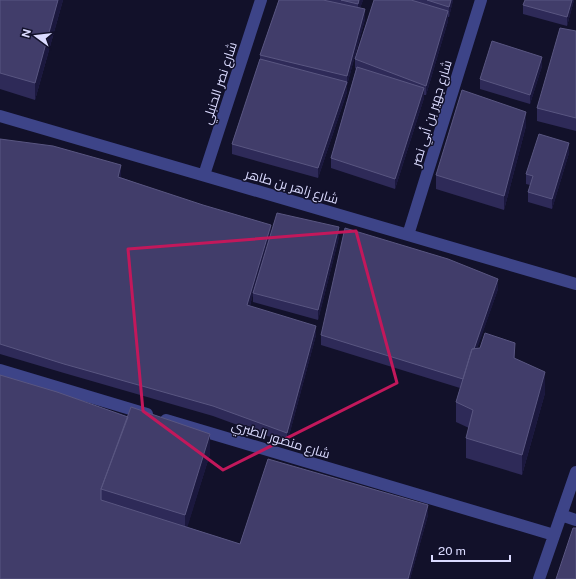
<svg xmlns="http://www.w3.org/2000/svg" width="576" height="579" viewBox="0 0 576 579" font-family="'Public Sans',Cairo,sans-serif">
<rect width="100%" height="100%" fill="#12112a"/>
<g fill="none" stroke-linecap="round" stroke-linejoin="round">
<!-- minor -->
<path stroke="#3d4488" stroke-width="12" d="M 0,116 L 576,284
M 204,175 L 261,0
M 408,235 L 481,0
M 0,370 L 147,414
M 166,420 L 554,535
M 561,515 L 576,520
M 539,579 L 576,472"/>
</g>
<!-- wall -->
<path fill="#2e2a58" d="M 0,0 L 63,0 L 35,100 L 0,89 Z
M 279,0 L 363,0 L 360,8 L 365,19 L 347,85 L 347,92 L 318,178 L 232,154 L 232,144 L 260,59 L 260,55 Z
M 374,0 L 453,0 L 449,17 L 448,17 L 448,21 L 426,95 L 424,95 L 424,98 L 395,189 L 331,168 L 331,158 L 356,69 L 355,68 L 355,59 Z
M 574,0 L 567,26 L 523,14 L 523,5 Z
M 576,31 L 576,131 L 537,121 L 537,108 Z
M 542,66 L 530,104 L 480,89 L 480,79 Z
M 526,126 L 504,210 L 436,189 L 436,175 Z
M 0,139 L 121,175 L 120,177 L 271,233 L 339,237 L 318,320 L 253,302 L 253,293 L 250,306 L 316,335 L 287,443 L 213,416 L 64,373 L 0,354 Z
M 569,153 L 552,209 L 528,202 L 528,192 L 530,185 L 526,184 L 526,174 Z
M 498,289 L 477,348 L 515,359 L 545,393 L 522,475 L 466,458 L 466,438 L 469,428 L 456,422 L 456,402 L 460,388 L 321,345 L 321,335 Z
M 0,375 L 210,454 L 187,527 L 240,544 L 428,515 L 410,579 L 0,579 Z"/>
<!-- shaded-wall -->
<path fill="#1b183e" d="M 58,0 L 63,0 L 35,100 L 35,83 Z
M 359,0 L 363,0 L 358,14 L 358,4 Z
M 451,0 L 453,0 L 449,17 L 449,7 Z
M 572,0 L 574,0 L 567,26 L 567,17 Z
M 365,9 L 365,19 L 347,85 L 347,92 L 318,178 L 318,168 L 347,83 L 347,76 Z
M 448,11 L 448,21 L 426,95 L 426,86 Z
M 542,57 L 542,66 L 530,104 L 530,95 Z
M 424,88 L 424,98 L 395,189 L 395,179 Z
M 526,112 L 526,126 L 504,210 L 504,196 Z
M 569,143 L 569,153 L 552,209 L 552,199 Z
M 121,165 L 121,175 L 118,186 L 118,177 Z
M 271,225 L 271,234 L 247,315 L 247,305 Z
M 339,227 L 339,237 L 318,320 L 318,310 Z
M 498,279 L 498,289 L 463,389 L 463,380 Z
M 316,326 L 316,335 L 287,443 L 287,433 Z
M 515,343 L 515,364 L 514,358 Z
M 545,372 L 545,393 L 522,475 L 522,455 Z
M 210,434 L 210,454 L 185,535 L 185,515 Z
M 428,505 L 428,515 L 410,579 L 408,579 Z"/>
<!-- building -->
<path fill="#413d6a" stroke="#595681" d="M 0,0 L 58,0 L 35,83 L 0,73 Z
M 279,0 L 323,0 L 365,9 L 347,76 L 260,55 Z
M 341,0 L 359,0 L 358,4 Z
M 374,0 L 411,0 L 448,11 L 426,86 L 355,59 Z
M 427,0 L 451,0 L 449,7 Z
M 525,0 L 572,0 L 567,17 L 523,5 Z
M 560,28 L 576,31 L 576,118 L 537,108 Z
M 492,41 L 542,57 L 530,95 L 480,79 Z
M 260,59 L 347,82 L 318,168 L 232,144 Z
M 357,67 L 424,88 L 395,179 L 331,158 Z
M 462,90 L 526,112 L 504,196 L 436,175 Z
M 539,134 L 569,143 L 552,199 L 528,192 L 533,176 L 526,174 Z
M 0,139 L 53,146 L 121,165 L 118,177 L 203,205 L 271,225 L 247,305 L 316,326 L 287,433 L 213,406 L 64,364 L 0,344 Z
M 277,213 L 339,227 L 318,310 L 253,293 Z
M 345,228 L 448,259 L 498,279 L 474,349 L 472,349 L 463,379 L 321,335 Z
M 485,333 L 515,343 L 514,358 L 545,372 L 522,455 L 466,438 L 473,410 L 456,402 L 472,349 L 480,348 Z
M 0,375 L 57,392 L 128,417 L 101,489 L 101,500 L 240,544 L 268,459 L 428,505 L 408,579 L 0,579 Z
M 131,407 L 210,434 L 185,515 L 101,489 Z
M 573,528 L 576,528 L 576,579 L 556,579 Z"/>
<!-- marked area -->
<path fill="none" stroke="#c2185b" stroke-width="3" stroke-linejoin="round" d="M 356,231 L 397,383 L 223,470 L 143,411 L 128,249 Z"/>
<g text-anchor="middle" stroke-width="3" stroke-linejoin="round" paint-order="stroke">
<!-- street labels -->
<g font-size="13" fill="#dbdbff" stroke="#12112a">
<text transform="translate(219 83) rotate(-72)" y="5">شارع نصر الحنبلي</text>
<text transform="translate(431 113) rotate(-73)" y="5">شارع جهير بن أبي نصر</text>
<text transform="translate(292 186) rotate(16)" y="5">شارع زاهر بن طاهر</text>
<text transform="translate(281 439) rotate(17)" y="5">شارع منصور الطبري</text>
</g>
</g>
<!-- north arrow -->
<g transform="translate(36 36) rotate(285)" stroke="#12112a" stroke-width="3" paint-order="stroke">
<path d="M0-3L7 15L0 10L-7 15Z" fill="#dbdbff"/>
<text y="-6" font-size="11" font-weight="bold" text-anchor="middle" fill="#dbdbff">N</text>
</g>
<!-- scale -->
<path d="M432 555v6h78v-6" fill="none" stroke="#dbdbff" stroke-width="2"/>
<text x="438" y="555" font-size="12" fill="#dbdbff" stroke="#12112a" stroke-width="3" paint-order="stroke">20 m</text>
</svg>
